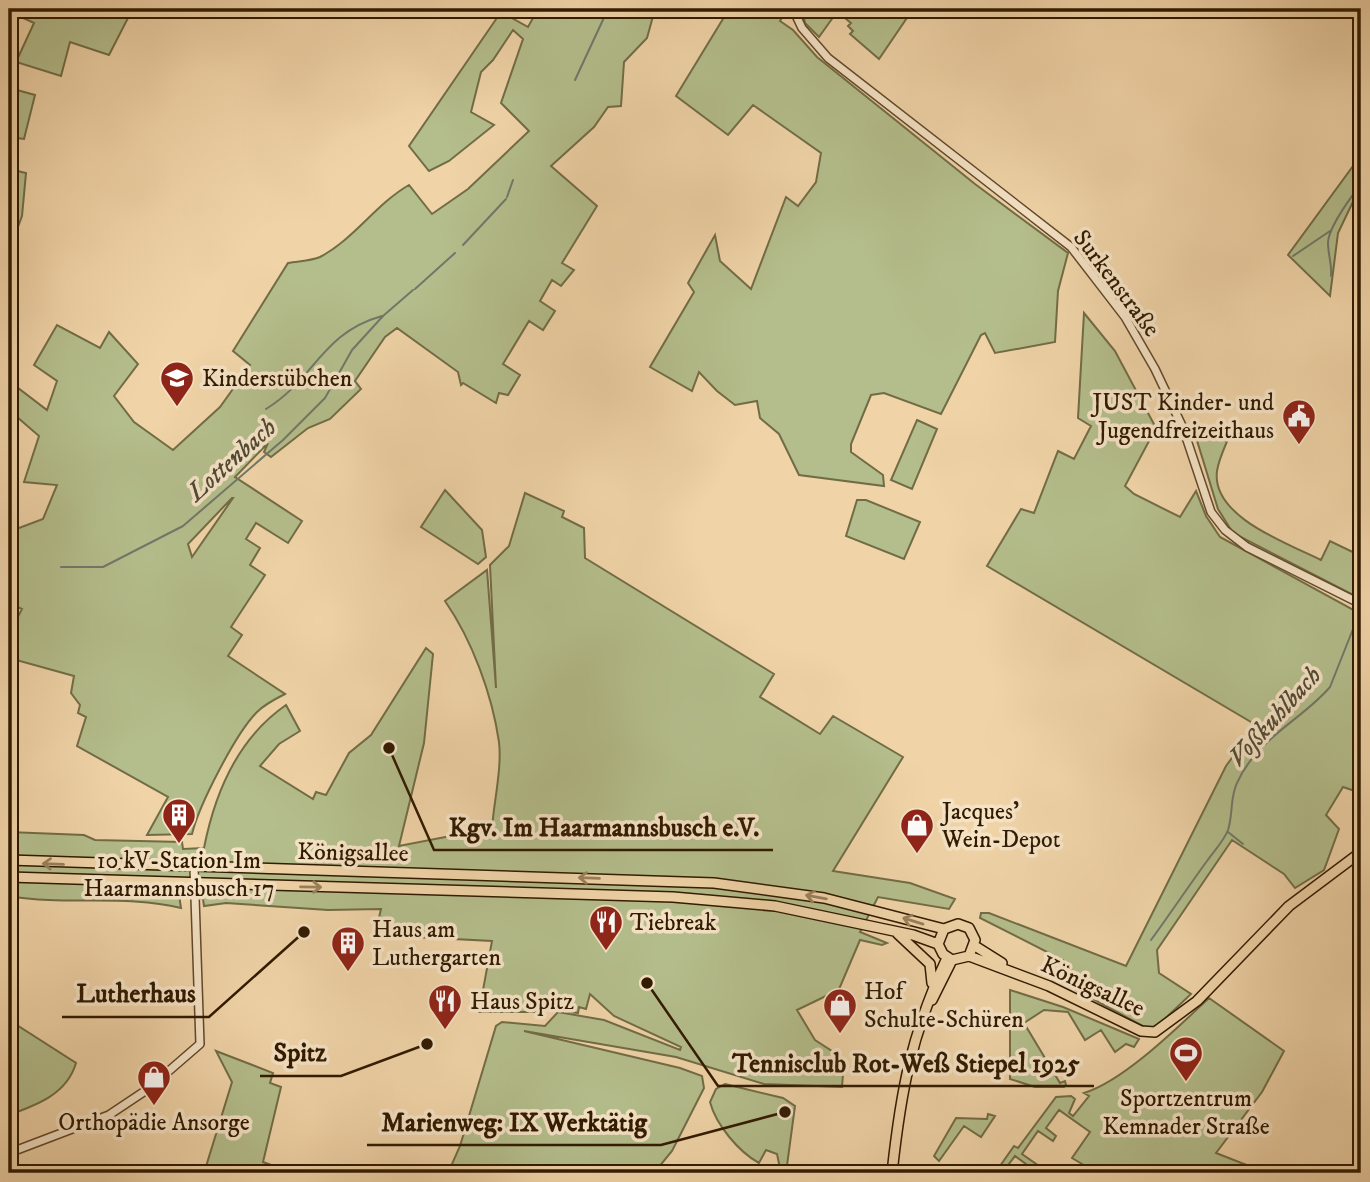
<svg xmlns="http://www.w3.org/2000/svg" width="1370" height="1182" viewBox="0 0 1370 1182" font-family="'IM FELL DW Pica',serif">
<rect width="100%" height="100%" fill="#f0d4a8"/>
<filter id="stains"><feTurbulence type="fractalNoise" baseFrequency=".00286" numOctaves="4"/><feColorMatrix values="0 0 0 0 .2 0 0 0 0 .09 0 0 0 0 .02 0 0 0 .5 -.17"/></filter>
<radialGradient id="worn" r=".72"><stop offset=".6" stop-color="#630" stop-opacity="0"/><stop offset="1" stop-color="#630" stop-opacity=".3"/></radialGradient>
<!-- green -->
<path fill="#b4be8c" stroke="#726c46" stroke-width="2" fill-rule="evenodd" d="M 23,9 L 113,9 L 129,16 L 109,55 L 70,42 L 61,76 L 16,62 L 34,23 L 19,16 Z
M 538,9 L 655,9 L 647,38 L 624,62 L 621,106 L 608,107 L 594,127 L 551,166 L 597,206 L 562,263 L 574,270 L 561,286 L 552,280 L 540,301 L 555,311 L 543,330 L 529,321 L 503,364 L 520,375 L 508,395 L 499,393 L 496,403 L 463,383 L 461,385 L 458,372 L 397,328 L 385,337 L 355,381 L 361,389 L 330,419 L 308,428 L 271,457 L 264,452 L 268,443 L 235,477 L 302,521 L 288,543 L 256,523 L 246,539 L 260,548 L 250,565 L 265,575 L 231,627 L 242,635 L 228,656 L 285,694 C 275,699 265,704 257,712 C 236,733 199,805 192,834 L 147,835 L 168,797 L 77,746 L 86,717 L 78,713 L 80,705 L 71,693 L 74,676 L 9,658 L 9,634 L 22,609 L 9,603 L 9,528 L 11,531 L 43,519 L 57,485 L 24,482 L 39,436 L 9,410 L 9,399 L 18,388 L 47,410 L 57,381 L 34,365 L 57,325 L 100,348 L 109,332 L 138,364 L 114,396 L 134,422 L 173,450 L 220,407 L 250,365 L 233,351 L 288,263 C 298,261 311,261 320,257 C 354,239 376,204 409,185 L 432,214 L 468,189 L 529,131 L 501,103 L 523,39 L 513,30 L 493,60 L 481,72 L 471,112 L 494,125 L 449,161 L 429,171 L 409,146 L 501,12 L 528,27 ZM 232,498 L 233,498 L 192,557 L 188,544 Z
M 729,9 L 787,9 L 780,21 L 793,30 L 817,57 L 975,184 L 1068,253 L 1058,291 L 1055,342 L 995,353 L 985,333 L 981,335 L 941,414 L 884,393 L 871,395 L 851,444 L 851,452 L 883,475 L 884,486 L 799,475 L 779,434 L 760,418 L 757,401 L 735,405 L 717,391 L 699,372 L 692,391 L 650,367 L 694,292 L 688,283 L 715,235 L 720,261 L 751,289 L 786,197 L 798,206 L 816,182 L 821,153 L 753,105 L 728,135 L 676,96 Z
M 802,9 L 839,9 L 819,37 L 805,23 Z
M 843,9 L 913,9 L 879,59 L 850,34 L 853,31 L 848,26 L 851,23 L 840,14 Z
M 17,90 L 35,95 L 24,139 L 9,137 L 9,108 L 14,106 Z
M 1361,145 L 1361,185 L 1338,233 L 1330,296 L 1288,255 L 1353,166 Z
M 9,169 L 26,173 L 22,216 L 9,251 Z
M 1084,313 L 1115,351 L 1156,428 L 1125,486 L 1134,494 L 1180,517 L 1196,491 L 1206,516 L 1220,537 L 1361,614 L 1361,793 L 1343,787 L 1326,815 L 1339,829 L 1324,870 L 1295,888 L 1284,874 L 1232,840 L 1157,950 L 1159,973 L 1191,994 L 1152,1031 L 1076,990 L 1076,975 L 1063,960 L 980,918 L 981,913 L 989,913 L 1126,966 L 1226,766 L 1256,725 L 987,566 L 1021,509 L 1034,513 L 1058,451 L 1074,459 L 1091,426 L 1078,418 Z
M 917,420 L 937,429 L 912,489 L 891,480 Z
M 1232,429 C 1227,443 1219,457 1217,471 C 1211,517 1289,544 1321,560 L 1330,541 L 1361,556 L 1361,599 L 1233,533 L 1218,509 L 1195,434 Z
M 445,490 L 482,530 L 486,557 L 478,564 L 421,527 Z
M 525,493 L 564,511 L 562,517 L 584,528 L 585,558 L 774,674 L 760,697 L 820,734 L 833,716 L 903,757 L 833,871 L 910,883 L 955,899 L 949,909 L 878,897 L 860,932 L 887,943 L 882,945 L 860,940 L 834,1001 L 826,996 L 797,1010 L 815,1040 L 838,1055 L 834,1069 L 843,1074 L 842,1087 L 764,1084 L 676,1057 L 524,1031 L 680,1068 L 702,1076 L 704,1088 L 672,1151 L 654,1173 L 448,1173 L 460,1146 L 496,1026 L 502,1022 L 545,1026 L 558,1012 L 604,1020 L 680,1050 L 681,1047 L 614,1016 L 590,994 L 586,1009 L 579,1007 L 578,1013 L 544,1008 L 543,1012 L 479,1012 L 492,941 L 375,935 L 381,909 L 328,910 L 226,903 L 204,906 L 203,899 L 179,895 L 181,908 C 125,894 66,906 9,896 L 9,832 L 84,835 L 95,840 L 182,842 L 183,849 L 204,848 C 215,792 238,738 286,705 L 300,731 L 279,744 L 260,766 L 313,799 L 316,792 L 326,795 L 349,753 L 371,735 L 426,648 L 433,654 L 424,743 L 399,846 L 492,828 C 494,801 502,768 499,742 C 492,694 472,640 445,601 L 487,570 L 496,688 L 490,565 L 509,546 Z
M 857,500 L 866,500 L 920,522 L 904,559 L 846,536 Z
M 1010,990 L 1063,1007 L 1139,1039 L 1134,1047 L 1126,1044 L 1115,1052 L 1101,1030 L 1085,1040 L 1068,1012 L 1044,1010 L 1024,1023 L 1060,1083 L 1065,1081 L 1066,1085 L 1064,1087 L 1035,1087 L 1010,1079 Z
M 1209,998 L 1284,1051 L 1262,1092 L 1216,1153 L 1267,1173 L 1076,1173 L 1082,1164 L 1072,1158 L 1090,1132 L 1059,1110 L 1046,1128 L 1056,1136 L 1053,1141 L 1038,1131 L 1022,1154 L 1049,1173 L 1037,1172 L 1015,1156 L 1006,1168 L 1013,1173 L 1002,1173 L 1004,1169 L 1000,1166 L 1014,1146 L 1018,1148 L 1056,1097 L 1071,1096 L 1075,1099 L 1069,1113 L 1073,1116 L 1089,1096 L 1084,1093 C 1124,1081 1179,1026 1209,998 Z
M 9,1020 L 76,1063 C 67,1094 37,1105 9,1115 Z
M 216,1051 L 273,1073 L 270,1083 L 281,1087 L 263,1162 L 293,1173 L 204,1173 L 232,1082 Z
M 725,1084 L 783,1098 L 795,1106 L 786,1173 L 781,1173 L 777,1154 L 766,1150 L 759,1163 C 739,1152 716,1125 710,1102 L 716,1089 Z
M 988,1114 L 995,1116 L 981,1137 L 964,1126 L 939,1161 L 934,1156 L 956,1118 L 987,1119 Z"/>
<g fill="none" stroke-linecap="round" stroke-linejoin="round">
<!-- stream -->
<path stroke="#71786a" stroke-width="2" d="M 575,80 L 608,9
M 507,197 L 513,180
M 463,245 L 506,199
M 1293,256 L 1330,231
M 1331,276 C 1332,264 1328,254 1328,243 C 1328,228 1352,195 1361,185
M 415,289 L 455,253
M 266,409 C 315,379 321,333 382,316
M 61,567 L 103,567 L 183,526 L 283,440 L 325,398 L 352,350 L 383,316 L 413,290
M 1228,832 L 1243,844
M 1151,940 C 1170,914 1188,887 1207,861 C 1213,852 1224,841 1228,830 C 1233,815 1230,797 1237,783 C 1257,738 1303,719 1330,687 L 1357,619"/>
<!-- minor casing -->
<g stroke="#61482a" stroke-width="10">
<path id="minor" d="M 793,9 L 802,28 L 828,58 L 1071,247 L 1125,317 L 1155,369 L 1183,428 L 1211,512 L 1225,530 L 1247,547 L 1361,604
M 9,1153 L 109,1115 L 148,1089 L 200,1044 L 194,868"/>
</g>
<!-- major casing -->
<g stroke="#311a00" stroke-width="12">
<path id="major" d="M 9,860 L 714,883 L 824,898 L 944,929
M 9,877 L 673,897 L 775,906 L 913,935 L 938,944 L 943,954 L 952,960 L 969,956 L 975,940 L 969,928 L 958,924 L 944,929 L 938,944
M 898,934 L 930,964 L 932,983
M 975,946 L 1002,963
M 969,956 L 1049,986 L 1141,1031 L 1155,1032 L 1197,1001 L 1289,906 L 1361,852
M 932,1000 L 952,960
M 892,1173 C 901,1090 911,1035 947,958"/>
</g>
<!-- minor -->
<use href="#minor" stroke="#f5e3c6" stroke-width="7"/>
<!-- major -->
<use href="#major" stroke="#f0d4a8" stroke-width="9"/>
</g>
<!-- one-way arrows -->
<defs><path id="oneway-shaft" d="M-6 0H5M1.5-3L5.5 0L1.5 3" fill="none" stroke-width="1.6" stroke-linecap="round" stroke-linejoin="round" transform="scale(1.75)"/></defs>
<g stroke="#9a805c">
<use href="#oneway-shaft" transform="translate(53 864) rotate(-178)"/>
<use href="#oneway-shaft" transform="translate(589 878) rotate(-178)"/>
<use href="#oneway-shaft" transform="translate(311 887) rotate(1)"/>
<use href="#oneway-shaft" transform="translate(816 897) rotate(-170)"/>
<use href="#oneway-shaft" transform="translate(913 921) rotate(-163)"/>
</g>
<!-- icons -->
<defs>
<g id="school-pin" transform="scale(1.75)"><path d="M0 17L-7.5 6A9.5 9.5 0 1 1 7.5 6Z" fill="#8f2418" stroke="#f5e3c6"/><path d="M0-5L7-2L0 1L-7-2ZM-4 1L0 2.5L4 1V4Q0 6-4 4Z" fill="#fff"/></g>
<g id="civic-pin" transform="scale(1.75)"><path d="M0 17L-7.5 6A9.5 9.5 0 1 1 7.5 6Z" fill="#8f2418" stroke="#f5e3c6"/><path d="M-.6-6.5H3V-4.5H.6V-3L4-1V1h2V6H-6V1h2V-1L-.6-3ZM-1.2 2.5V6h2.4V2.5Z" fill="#fff"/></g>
<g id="building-pin" transform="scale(1.75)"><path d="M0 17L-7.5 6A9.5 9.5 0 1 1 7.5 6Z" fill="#8f2418" stroke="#f5e3c6"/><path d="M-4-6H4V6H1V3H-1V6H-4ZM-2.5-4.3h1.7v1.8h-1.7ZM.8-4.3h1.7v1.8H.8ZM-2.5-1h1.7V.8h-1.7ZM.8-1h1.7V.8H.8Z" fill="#fff"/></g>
<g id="shop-pin" transform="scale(1.75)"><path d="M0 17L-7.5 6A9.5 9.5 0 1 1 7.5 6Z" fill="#8f2418" stroke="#f5e3c6"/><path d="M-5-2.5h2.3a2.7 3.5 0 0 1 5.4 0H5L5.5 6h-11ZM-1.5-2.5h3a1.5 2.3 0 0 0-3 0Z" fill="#fff"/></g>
<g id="restaurant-pin" transform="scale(1.75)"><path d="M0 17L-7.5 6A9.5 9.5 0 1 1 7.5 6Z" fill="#8f2418" stroke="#f5e3c6"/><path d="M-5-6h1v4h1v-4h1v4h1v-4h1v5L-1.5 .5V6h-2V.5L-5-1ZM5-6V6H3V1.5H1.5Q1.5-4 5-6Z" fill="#fff"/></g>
<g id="stadium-pin" transform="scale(1.75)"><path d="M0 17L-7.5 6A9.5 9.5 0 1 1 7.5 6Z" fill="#8f2418" stroke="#f5e3c6"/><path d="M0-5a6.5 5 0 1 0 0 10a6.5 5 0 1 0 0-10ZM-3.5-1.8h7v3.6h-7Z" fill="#fff"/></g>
</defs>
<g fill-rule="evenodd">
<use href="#school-pin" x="177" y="378"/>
<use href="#civic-pin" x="1299" y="416"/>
<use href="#building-pin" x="179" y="815"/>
<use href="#shop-pin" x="917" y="825"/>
<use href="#restaurant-pin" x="606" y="922"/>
<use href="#building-pin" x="348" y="943"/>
<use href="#restaurant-pin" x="445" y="1001"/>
<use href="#shop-pin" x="840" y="1005"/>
<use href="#stadium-pin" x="1186" y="1053"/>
<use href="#shop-pin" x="154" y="1077"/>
</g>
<g text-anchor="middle" stroke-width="7" stroke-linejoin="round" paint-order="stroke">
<!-- street labels -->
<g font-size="24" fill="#311a00" stroke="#f5e3c6">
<text transform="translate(1117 283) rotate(53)" y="8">Surkenstraße</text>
<text transform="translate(353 852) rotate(1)" y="8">Königsallee</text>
<text transform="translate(1093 986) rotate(25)" y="8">Königsallee</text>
</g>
<!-- poi labels -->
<g font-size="24" fill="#311a00" stroke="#f5e3c6" text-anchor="start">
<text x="202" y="386">Kinderstübchen</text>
<text x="1274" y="410" text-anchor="end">JUST Kinder- und<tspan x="1274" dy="28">Jugendfreizeithaus</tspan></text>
<text x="942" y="819">Jacques’<tspan x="942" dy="28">Wein-Depot</tspan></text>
<text x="179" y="868" text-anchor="middle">10 kV-Station Im<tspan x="179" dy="28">Haarmannsbusch 17</tspan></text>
<text x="630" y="930">Tiebreak</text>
<text x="372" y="937">Haus am<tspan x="372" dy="28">Luthergarten</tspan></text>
<text x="864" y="999">Hof<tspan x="864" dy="28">Schulte-Schüren</tspan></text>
<text x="470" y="1009">Haus Spitz</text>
<text x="1186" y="1106" text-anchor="middle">Sportzentrum<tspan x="1186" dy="28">Kemnader Straße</tspan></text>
<text x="154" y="1130" text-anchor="middle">Orthopädie Ansorge</text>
</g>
<!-- water labels -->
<g font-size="26" font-style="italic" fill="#514935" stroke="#f5e3c6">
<text transform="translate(231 459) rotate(-42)" y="9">Lottenbach</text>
<text transform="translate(1274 716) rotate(-48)" y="9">Voßkuhlbach</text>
</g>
</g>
<!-- callouts -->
<path fill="none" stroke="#311a00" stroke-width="2.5" d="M389 748L434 850H773M304 932L209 1017H62M427 1044L341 1076H260M647 983L718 1086H1094M785 1112L661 1145H367"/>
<g fill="#311a00" stroke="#f5e3c6" stroke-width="2.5">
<circle cx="389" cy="748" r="7"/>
<circle cx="304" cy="932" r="7"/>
<circle cx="427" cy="1044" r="7"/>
<circle cx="647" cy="983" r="7"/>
<circle cx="785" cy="1112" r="7"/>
</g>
<g font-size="26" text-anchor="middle" font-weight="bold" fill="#311a00" stroke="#f5e3c6" stroke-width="7" stroke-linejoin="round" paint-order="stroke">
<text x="604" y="836">Kgv. Im Haarmannsbusch e.V.</text>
<text x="136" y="1002">Lutherhaus</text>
<text x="300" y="1061">Spitz</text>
<text x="906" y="1072">Tennisclub Rot-Weß Stiepel 1925</text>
<text x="514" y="1131">Marienweg: IX Werktätig</text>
</g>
<!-- margin -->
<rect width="1370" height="1182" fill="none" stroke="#f0d4a8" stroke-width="35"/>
<rect x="10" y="10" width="1349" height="1161" fill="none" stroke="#311a00" stroke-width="3.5"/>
<rect x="18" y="18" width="1335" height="1147" fill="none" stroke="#311a00" stroke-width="2"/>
<rect width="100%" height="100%" filter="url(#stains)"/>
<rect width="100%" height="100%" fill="url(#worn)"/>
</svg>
